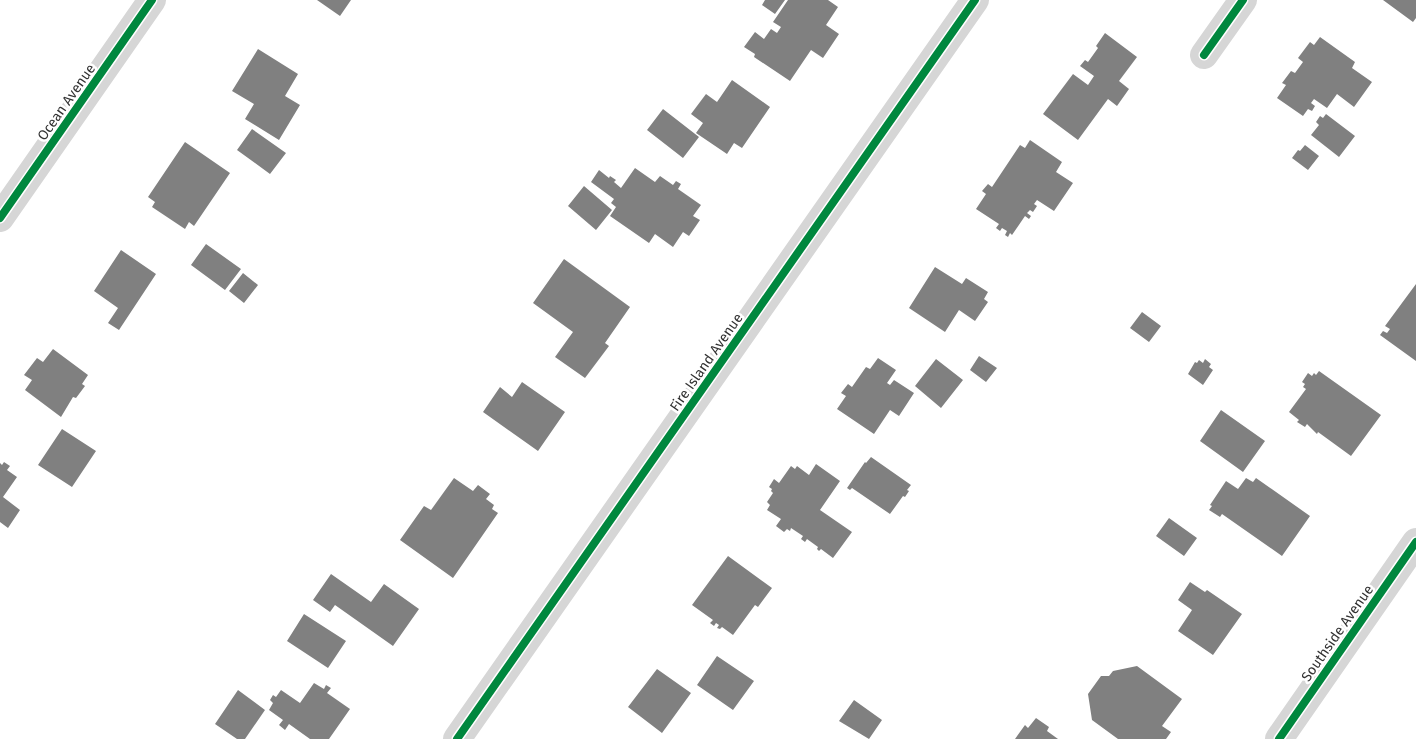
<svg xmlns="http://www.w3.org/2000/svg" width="1416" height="739" viewBox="0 0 1416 739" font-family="'Fira Sans',sans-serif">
<rect width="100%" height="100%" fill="#fff"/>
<!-- building -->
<path fill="#808080" d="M 317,0 L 351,0 L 340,16 Z
M 765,0 L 785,0 L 775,14 L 762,5 Z
M 788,0 L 828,0 L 838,7 L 826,25 L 839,34 L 823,58 L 811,50 L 790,81 L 754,57 L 755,54 L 744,47 L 755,32 L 764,39 L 771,29 L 777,33 L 781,27 L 773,22 Z
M 1383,0 L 1416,0 L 1416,18 L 1413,22 Z
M 1105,33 L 1137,57 L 1119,81 L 1129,89 L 1117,106 L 1108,99 L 1078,140 L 1043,114 L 1073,74 L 1088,85 L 1094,76 L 1080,66 L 1085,60 L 1088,62 L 1098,48 L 1096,46 Z
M 1320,37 L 1355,62 L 1352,68 L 1372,82 L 1354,107 L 1337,94 L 1327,108 L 1314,99 L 1311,103 L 1315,106 L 1312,111 L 1308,109 L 1303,116 L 1277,98 L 1286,85 L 1282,83 L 1291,71 L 1295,73 L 1303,62 L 1298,58 L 1310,42 L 1314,45 Z
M 258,49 L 298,74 L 285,96 L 300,105 L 279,140 L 245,119 L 254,104 L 232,91 Z
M 732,80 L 770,107 L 742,148 L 734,143 L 727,154 L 696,133 L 703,123 L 691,114 L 706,94 L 717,102 Z
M 663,109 L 699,137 L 683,158 L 647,130 Z
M 1326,114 L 1355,136 L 1339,157 L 1311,135 L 1319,125 L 1316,122 L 1320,116 L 1323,118 Z
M 252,129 L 286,153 L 270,174 L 237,150 Z
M 1030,140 L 1062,162 L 1056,172 L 1073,183 L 1054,211 L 1037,200 L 1034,204 L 1037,206 L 1033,212 L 1030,210 L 1027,213 L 1031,216 L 1029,219 L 1025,216 L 1012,235 L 1010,233 L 1008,237 L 1005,235 L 1007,231 L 1002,228 L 1000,231 L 996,228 L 999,224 L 976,209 L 986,194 L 982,191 L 988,184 L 992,187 L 1020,145 L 1025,148 Z
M 185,142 L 230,173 L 194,226 L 189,222 L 185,229 L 152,207 L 155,202 L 148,197 Z
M 1305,145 L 1319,156 L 1308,170 L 1292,158 L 1298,150 L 1300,151 Z
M 635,168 L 655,182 L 660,176 L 673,185 L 676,181 L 681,184 L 678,189 L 701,205 L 693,216 L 700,220 L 689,236 L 683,232 L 673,247 L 655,234 L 649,243 L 610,216 L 616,207 L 611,203 L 614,199 L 591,182 L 599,170 L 609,178 L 610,176 L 616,180 L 614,182 L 621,188 Z
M 584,186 L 612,210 L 596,230 L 568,206 Z
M 206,244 L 241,269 L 225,290 L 191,265 Z
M 121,250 L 156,274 L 119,330 L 108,323 L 118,308 L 94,291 Z
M 564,259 L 630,307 L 605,343 L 609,346 L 585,378 L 555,357 L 573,332 L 533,303 Z
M 935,267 L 962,284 L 966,278 L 988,292 L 984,299 L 988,302 L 975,321 L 959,310 L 945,332 L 909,308 Z
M 243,273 L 258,285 L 244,303 L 229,291 Z
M 1416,284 L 1416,361 L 1380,335 L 1383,331 L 1387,333 L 1390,329 L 1385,326 Z
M 1142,312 L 1161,326 L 1149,342 L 1130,328 Z
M 53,349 L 88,375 L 82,384 L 85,386 L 76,398 L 73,397 L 61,417 L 25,390 L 32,380 L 24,375 L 37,358 L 43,362 Z
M 979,356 L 997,368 L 986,382 L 970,370 Z
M 878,358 L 896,370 L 887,383 L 890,385 L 894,380 L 914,393 L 899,416 L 890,410 L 874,434 L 837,409 L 846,396 L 841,393 L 848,384 L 852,387 L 866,367 L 870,369 Z
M 936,359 L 963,380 L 941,408 L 915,386 Z
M 1205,359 L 1211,364 L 1209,367 L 1213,370 L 1203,385 L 1188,374 L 1195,362 L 1197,363 L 1199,360 L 1203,363 Z
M 1319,371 L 1381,415 L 1351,456 L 1318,432 L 1317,434 L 1307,424 L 1305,427 L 1297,422 L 1299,420 L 1289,412 L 1306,389 L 1303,387 L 1305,384 L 1302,382 L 1308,373 L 1312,376 L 1314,373 L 1316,375 Z
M 522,382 L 565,412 L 538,451 L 483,412 L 500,387 L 512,397 Z
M 1221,410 L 1265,441 L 1243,472 L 1200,441 Z
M 62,429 L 96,451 L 72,487 L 38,465 Z
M 871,457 L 911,485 L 907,490 L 909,491 L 905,497 L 903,496 L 890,514 L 852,488 L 850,490 L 847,488 L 865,462 L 866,463 Z
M 4,462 L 10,466 L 7,470 L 17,477 L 3,497 L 20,510 L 8,528 L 0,522 L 0,463 L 2,465 Z
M 816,464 L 840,481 L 820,510 L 852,532 L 833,558 L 821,549 L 819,551 L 817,549 L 818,547 L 807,539 L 805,542 L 801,539 L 803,536 L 791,528 L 790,531 L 787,529 L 784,532 L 776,526 L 781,519 L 767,510 L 770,505 L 767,502 L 773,493 L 771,491 L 772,489 L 769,487 L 774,479 L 779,483 L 791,466 L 795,469 L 797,466 L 809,475 Z
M 454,478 L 473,491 L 478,485 L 490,494 L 486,499 L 494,505 L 492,509 L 498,513 L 453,578 L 400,540 L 424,506 L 431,510 Z
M 1246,478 L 1253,482 L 1256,478 L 1310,516 L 1282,556 L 1222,514 L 1220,517 L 1209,510 L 1212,506 L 1210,505 L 1226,481 L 1238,489 Z
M 1169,518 L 1197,538 L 1184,556 L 1156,536 Z
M 728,556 L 772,588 L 758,607 L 755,605 L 733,635 L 722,627 L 720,629 L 717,628 L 719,625 L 716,623 L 714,626 L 710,623 L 713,620 L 692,605 Z
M 331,574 L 371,602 L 384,584 L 419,609 L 393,646 L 335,605 L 330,612 L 313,600 Z
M 1190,582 L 1205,592 L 1207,590 L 1242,614 L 1213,655 L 1178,631 L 1192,610 L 1178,600 Z
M 304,614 L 346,641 L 328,668 L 287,641 Z
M 717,656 L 754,681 L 733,710 L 697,685 Z
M 1137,666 L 1182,699 L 1162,726 L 1171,732 L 1166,739 L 1118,739 L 1092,720 L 1088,694 L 1101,676 L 1109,676 L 1113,671 Z
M 657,669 L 691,693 L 662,733 L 628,707 Z
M 314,683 L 324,689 L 326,685 L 331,688 L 327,693 L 350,709 L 329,739 L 310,739 L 289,724 L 285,730 L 279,725 L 283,720 L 269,710 L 273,703 L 270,700 L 273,695 L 276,697 L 281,690 L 300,703 Z
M 238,690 L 265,710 L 245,739 L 237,739 L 215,724 Z
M 854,700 L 882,720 L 869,739 L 839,721 Z
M 1036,718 L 1049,727 L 1047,731 L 1058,739 L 1015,739 L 1025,725 L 1028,728 Z"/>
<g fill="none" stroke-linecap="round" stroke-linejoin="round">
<!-- minor -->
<path stroke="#d6d6d6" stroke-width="28" d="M 1204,55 L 1243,0
M 0,218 L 152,0
M 457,739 L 975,0
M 1279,739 L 1416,542"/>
<!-- cycleway casing -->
<g stroke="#fff" stroke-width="11">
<path id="cycleway" d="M 1204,55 L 1243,0
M 0,218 L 152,0
M 457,739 L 975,0
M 1279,739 L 1416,542"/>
</g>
<!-- cycleway -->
<use href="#cycleway" stroke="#00873e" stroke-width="8"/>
</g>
<g text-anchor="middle" stroke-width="5" stroke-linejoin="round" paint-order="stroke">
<!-- street labels -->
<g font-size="14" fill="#323232" stroke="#fff">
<text transform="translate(66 102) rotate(-55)" y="5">Ocean Avenue</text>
<text transform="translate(706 362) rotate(-55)" y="5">Fire Island Avenue</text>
<text transform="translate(1337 633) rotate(-55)" y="5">Southside Avenue</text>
</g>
</g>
</svg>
